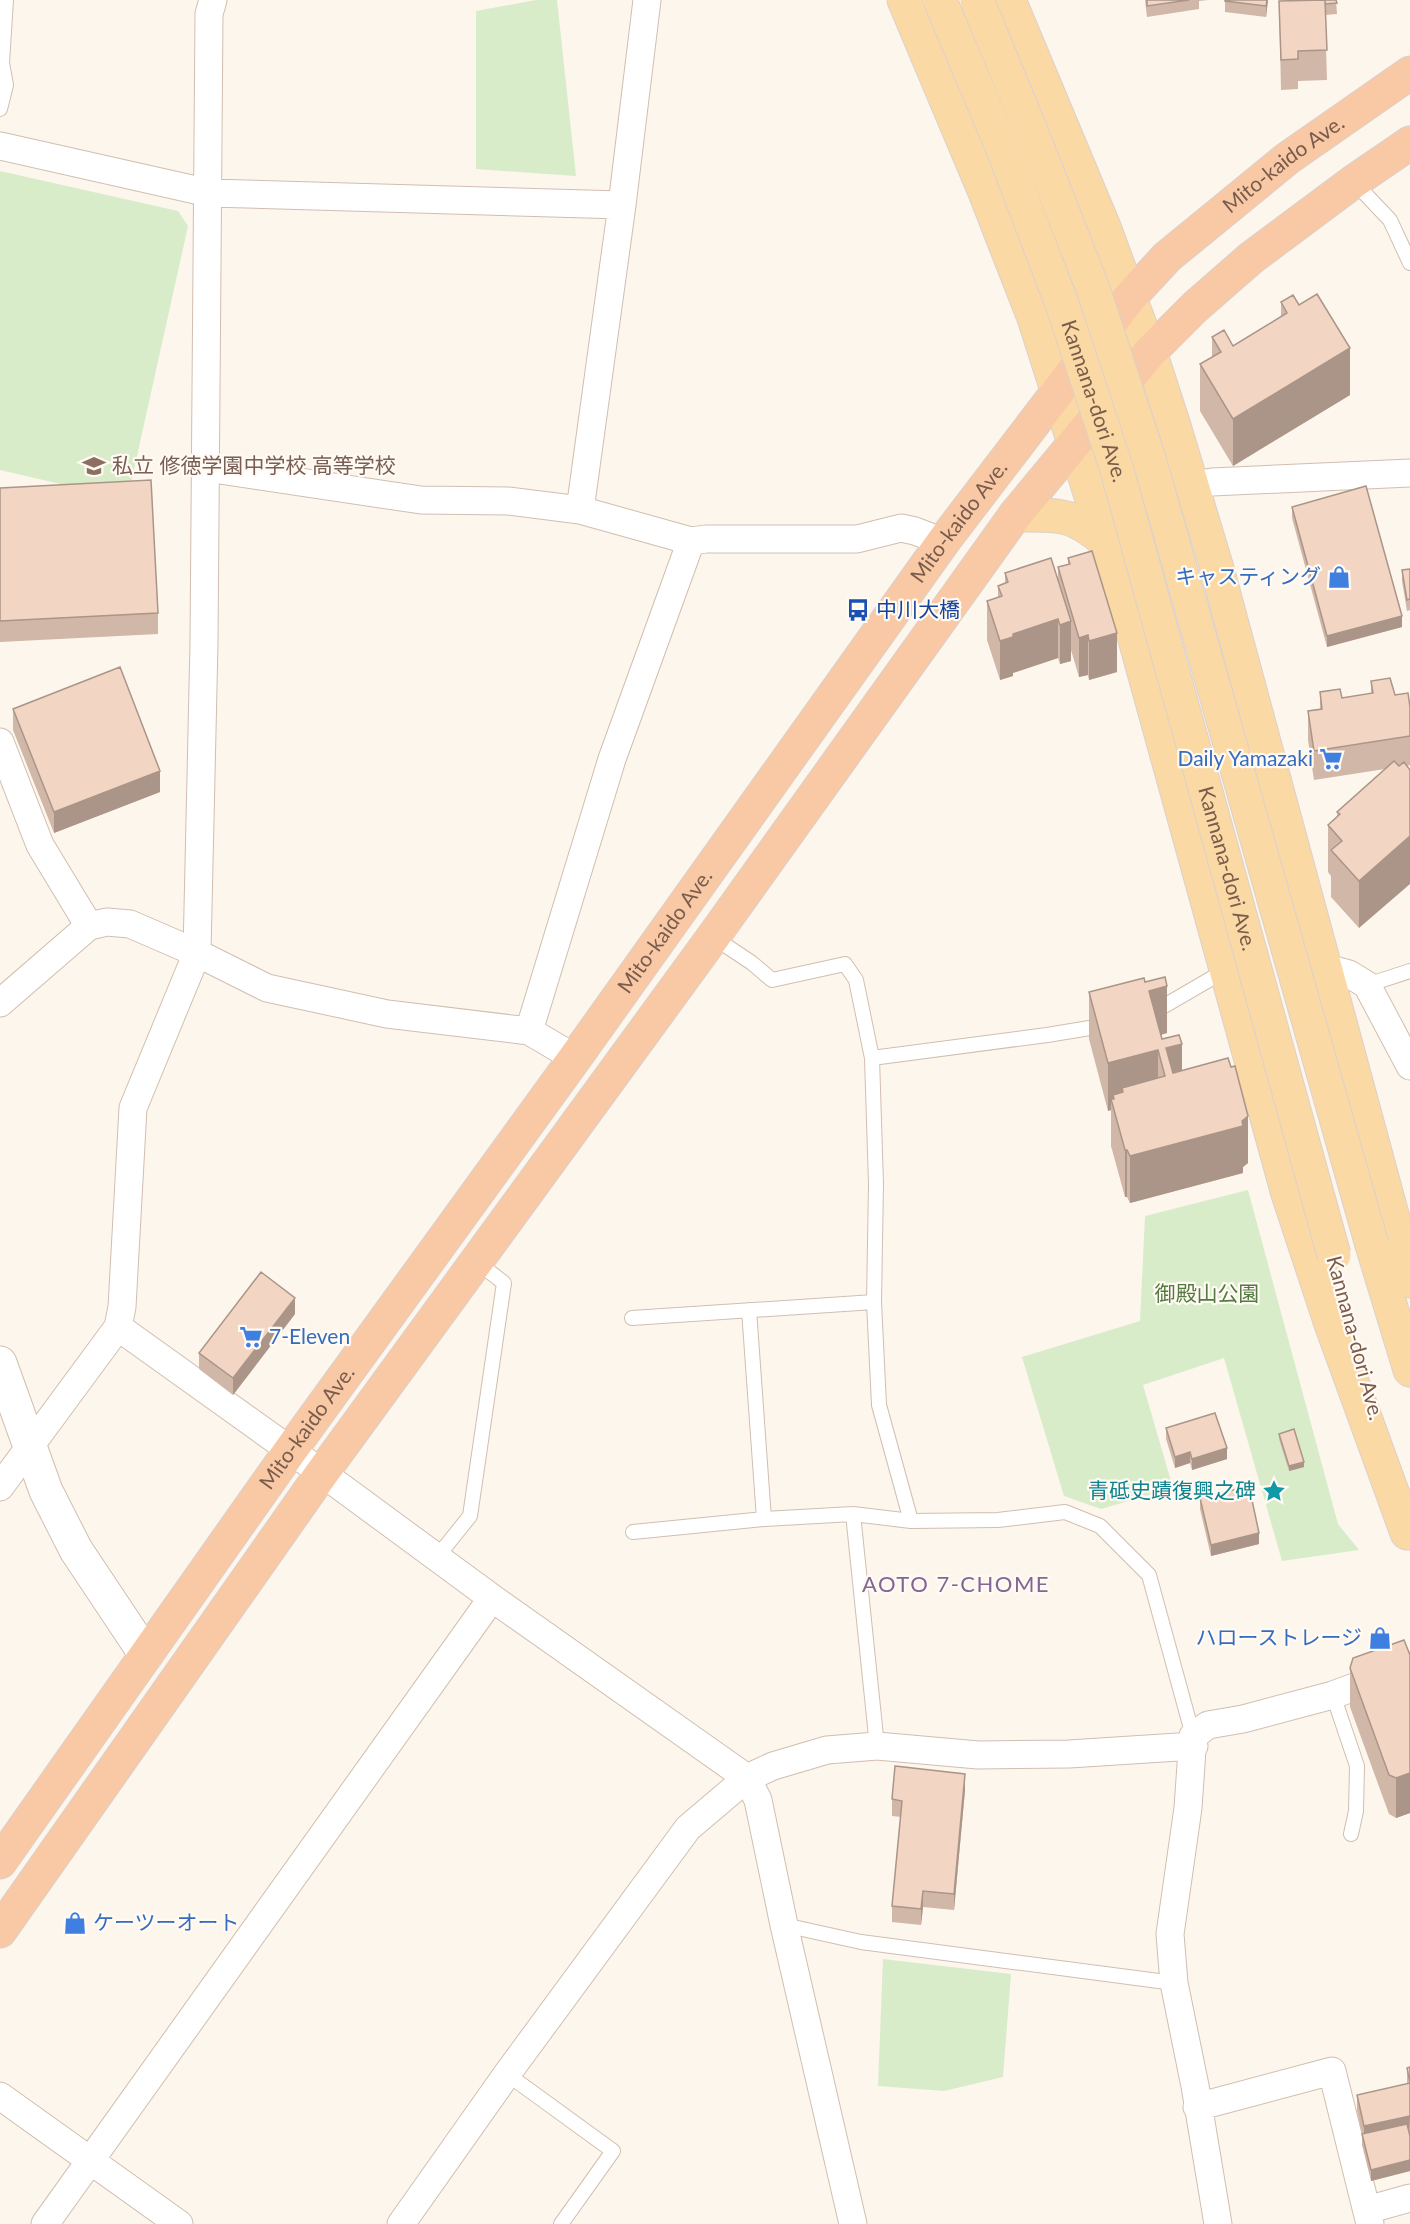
<svg xmlns="http://www.w3.org/2000/svg" width="1410" height="2224" viewBox="0 0 1410 2224" font-family="Lato,'Noto Sans JP',sans-serif">
<rect width="100%" height="100%" fill="#fdf6ec"/>
<!-- green -->
<path fill="#d8ecc9" d="M 536,0 L 557,0 L 576,176 L 476,169 L 476,11 Z
M 0,171 L 178,211 L 188,226 L 129,492 L 65,485 L 0,470 Z
M 1248,1190 L 1338,1524 L 1359,1550 L 1282,1561 L 1224,1358 L 1143,1385 L 1173,1488 L 1101,1509 L 1064,1496 L 1022,1357 L 1140,1321 L 1145,1216 Z
M 883,1959 L 1011,1974 L 1003,2077 L 944,2091 L 878,2086 Z"/>
<g fill="none" stroke-linecap="round" stroke-linejoin="round">
<!-- service casing -->
<g stroke="#d1beb0" stroke-width="16">
<path id="service" d="M 0,109 L 6,85 L 2,63 L 6,0
M 1354,182 L 1390,220 L 1410,263
M 713,937 L 752,963 L 772,980 L 845,964 L 856,980 L 872,1058 L 876,1184 L 874,1302 L 879,1405 L 911,1521
M 1367,985 L 1410,971
M 1152,1013 L 1226,970
M 872,1058 L 1047,1035 L 1108,1025
M 749,1310 L 764,1519
M 632,1318 L 874,1302
M 853,1514 L 877,1746
M 633,1532 L 764,1519 L 853,1514 L 911,1521 L 998,1520 L 1065,1512 L 1100,1526 L 1149,1575 L 1193,1736
M 437,1557 L 470,1516 L 504,1283 L 477,1262
M 1333,1695 L 1357,1766 L 1356,1811 L 1351,1834
M 784,1925 L 861,1942 L 1174,1983
M 507,2074 L 613,2151 L 561,2224"/>
</g>
<!-- minor casing -->
<g stroke="#d1beb0" stroke-width="29">
<path id="minor" d="M 0,146 L 209,193 L 622,205
M 206,468 L 421,500 L 508,501 L 580,510 L 691,541 L 706,539 L 857,539 L 901,528 L 915,531 L 943,542
M 1192,485 L 1212,482 L 1410,473
M 580,510 L 622,205 L 647,0
M 0,742 L 40,845 L 89,926
M 1327,968 L 1349,974 L 1367,985 L 1410,1066
M 0,1003 L 89,926 L 107,922 L 130,924 L 197,953 L 267,988 L 387,1014 L 529,1031 L 575,1058
M 529,1031 L 612,759 L 691,541
M 118,1327 L 322,1473 L 492,1598 L 747,1778 L 758,1800 L 784,1925 L 853,2224
M 0,1487 L 118,1327 L 122,1307 L 133,1108 L 197,953 L 204,643 L 209,14 L 213,0
M 0,2096 L 179,2224
M 1197,2107 L 1332,2071 L 1370,2224
M 1367,2210 L 1410,2198
M 45,2224 L 492,1598
M 401,2224 L 507,2074 L 688,1828 L 747,1778 L 773,1766 L 827,1750 L 877,1746 L 978,1755 L 1069,1754 L 1194,1746
M 1218,2224 L 1195,2086 L 1174,1983 L 1170,1934 L 1188,1808 L 1193,1736 L 1208,1725 L 1243,1719 L 1333,1695 L 1410,1666"/>
</g>
<!-- tertiary casing -->
<g stroke="#d1beb0" stroke-width="35">
<path id="tertiary" d="M 0,1363 L 46,1491 L 76,1550 L 146,1655"/>
</g>
<!-- primary casing -->
<g stroke="#dad1cd" stroke-width="35">
<path id="primary" d="M 904,0 L 984,190 L 1034,318 L 1123,596 L 1288,1194 L 1331,1324 L 1407,1533
M 1009,0 L 1104,227 L 1150,352 L 1174,426 L 1216,565 L 1410,1281
M 1015,515 C 1058,515 1071,512 1105,541
M 1372,1245 L 1410,1370"/>
</g>
<!-- trunk casing -->
<g stroke="#dad1cd" stroke-width="35">
<g id="trunk">
<path id="s1" d="M 0,1862 L 290,1451 L 575,1058 L 943,542 L 1130,297 L 1167,257 L 1288,158 L 1410,73"/>
<path d="M 0,1931 L 322,1473 L 713,937 L 1015,515 L 1150,352 L 1195,307 L 1251,258 L 1353,182 L 1410,143"/>
</g>
</g>
<!-- service -->
<use href="#service" stroke="#fff" stroke-width="14"/>
<!-- minor -->
<use href="#minor" stroke="#fff" stroke-width="27"/>
<!-- tertiary -->
<use href="#tertiary" stroke="#fff" stroke-width="33"/>
<!-- primary -->
<use href="#primary" stroke="#fbd9a5" stroke-width="33"/>
<!-- trunk -->
<use href="#trunk" stroke="#f9c8a4" stroke-width="33"/>
<!-- primary-bridge casing -->
<g stroke="#dad1cd" stroke-width="35" stroke-linecap="butt">
<g id="primary-bridge">
<path id="s2" d="M 940,0 L 1004,152 L 1062,304 L 1117,470 L 1334,1255"/>
<path d="M 977,0 L 1033,136 L 1093,289 L 1150,462 L 1372,1245"/>
</g>
</g>
<!-- primary-bridge -->
<use href="#primary-bridge" stroke="#fbd9a5" stroke-width="33"/>
</g>
<!-- wall -->
<path fill="#d1b7a8" d="M 1145,0 L 1208,0 L 1199,1 L 1199,9 L 1147,17 Z
M 1225,0 L 1268,0 L 1266,17 L 1225,12 Z
M 1336,0 L 1337,14 L 1325,15 L 1327,80 L 1298,81 L 1298,89 L 1281,90 L 1279,1 Z
M 1281,302 L 1350,395 L 1233,466 L 1200,411 L 1200,364 L 1212,357 L 1212,337 L 1233,346 L 1281,317 Z
M 0,488 L 158,613 L 158,634 L 0,642 Z
M 1292,507 L 1402,627 L 1327,647 L 1292,518 Z
M 1068,558 L 1117,672 L 1089,680 L 1088,675 L 1079,677 L 1071,650 L 1071,661 L 1060,664 L 1058,658 L 1013,673 L 1013,676 L 1000,680 L 987,640 L 987,601 L 998,597 L 998,586 L 1005,583 L 1005,573 L 1058,581 L 1058,567 L 1068,564 Z
M 1410,569 L 1410,610 L 1407,611 L 1402,581 L 1402,570 Z
M 1371,681 L 1395,695 L 1410,707 L 1410,765 L 1407,766 L 1359,928 L 1331,897 L 1331,876 L 1328,872 L 1328,825 L 1337,817 L 1337,812 L 1385,769 L 1314,780 L 1308,740 L 1308,711 L 1320,709 L 1320,692 L 1342,698 L 1371,694 Z
M 13,709 L 160,792 L 54,833 L 13,730 Z
M 1089,992 L 1167,1033 L 1161,1035 L 1162,1039 L 1182,1070 L 1248,1163 L 1243,1167 L 1243,1173 L 1130,1203 L 1127,1197 L 1125,1197 L 1111,1146 L 1111,1110 L 1108,1111 L 1089,1039 Z
M 295,1314 L 233,1395 L 199,1369 L 199,1353 Z
M 1166,1428 L 1227,1459 L 1192,1470 L 1190,1463 L 1175,1468 L 1166,1439 Z
M 1279,1434 L 1304,1467 L 1289,1471 L 1279,1439 Z
M 1200,1498 L 1259,1544 L 1211,1556 L 1200,1509 Z
M 1410,1655 L 1410,1813 L 1396,1818 L 1389,1814 L 1350,1707 L 1350,1668 Z
M 965,1790 L 954,1910 L 923,1907 L 921,1925 L 892,1922 L 892,1906 L 901,1817 L 892,1816 L 892,1799 Z
M 1410,2067 L 1410,2171 L 1371,2181 L 1362,2145 L 1362,2134 L 1357,2111 L 1357,2095 L 1407,2084 L 1407,2068 Z"/>
<!-- shaded-wall -->
<path fill="#aa9588" d="M 1267,0 L 1268,0 L 1266,17 L 1266,6 Z
M 1350,348 L 1350,395 L 1233,466 L 1233,419 Z
M 1402,616 L 1402,627 L 1327,647 L 1327,636 Z
M 1058,619 L 1058,658 L 1013,673 L 1013,676 L 1000,680 L 1000,641 L 1013,634 Z
M 1071,621 L 1071,661 L 1060,664 L 1060,625 Z
M 1117,633 L 1117,672 L 1089,680 L 1089,641 Z
M 1088,635 L 1088,675 L 1079,677 L 1079,638 Z
M 160,771 L 160,792 L 54,833 L 54,812 Z
M 1410,836 L 1410,884 L 1359,928 L 1359,881 Z
M 1167,986 L 1167,1033 L 1149,1038 L 1149,991 Z
M 1182,1044 L 1182,1091 L 1166,1095 L 1166,1048 Z
M 1158,1050 L 1158,1097 L 1123,1092 L 1122,1088 L 1122,1107 L 1114,1099 L 1113,1095 L 1113,1105 L 1111,1099 L 1111,1110 L 1108,1111 L 1108,1063 Z
M 1248,1116 L 1248,1163 L 1243,1167 L 1243,1173 L 1130,1203 L 1130,1156 L 1242,1121 Z
M 1125,1150 L 1127,1150 L 1127,1197 L 1125,1197 Z
M 295,1298 L 295,1314 L 233,1395 L 233,1378 Z
M 1227,1448 L 1227,1459 L 1192,1470 L 1192,1459 Z
M 1190,1452 L 1190,1463 L 1175,1468 L 1175,1457 Z
M 1304,1462 L 1304,1467 L 1289,1471 L 1289,1466 Z
M 1259,1533 L 1259,1544 L 1211,1556 L 1211,1545 Z
M 1410,1773 L 1410,1813 L 1396,1818 L 1396,1778 Z
M 965,1774 L 965,1790 L 954,1910 L 954,1894 Z
M 923,1891 L 923,1907 L 921,1925 L 921,1909 Z
M 1410,2116 L 1409,2132 L 1364,2142 L 1364,2126 Z
M 1410,2160 L 1410,2171 L 1371,2181 L 1371,2170 Z"/>
<!-- building -->
<path fill="#f3d5c3" stroke="#aa9588" stroke-width="1.5" d="M 1147,0 L 1189,0 L 1147,6 Z
M 1225,0 L 1267,0 L 1266,6 L 1225,1 Z
M 1325,0 L 1327,50 L 1298,51 L 1298,59 L 1281,60 L 1279,1 Z
M 1325,0 L 1336,0 L 1337,3 L 1325,4 Z
M 1317,294 L 1350,348 L 1233,419 L 1200,364 L 1221,352 L 1212,337 L 1224,330 L 1233,346 L 1287,313 L 1281,302 L 1293,295 L 1299,305 Z
M 151,480 L 158,613 L 0,621 L 0,488 Z
M 1366,486 L 1402,616 L 1327,636 L 1292,507 Z
M 1092,551 L 1117,633 L 1089,641 L 1088,635 L 1079,638 L 1058,567 L 1070,564 L 1068,558 Z
M 1051,558 L 1071,621 L 1060,625 L 1058,619 L 1013,634 L 1013,637 L 1000,641 L 987,601 L 1002,596 L 998,586 L 1008,582 L 1005,573 Z
M 1410,569 L 1410,599 L 1407,600 L 1402,570 Z
M 120,667 L 160,771 L 54,812 L 13,709 Z
M 1390,678 L 1395,695 L 1408,693 L 1410,707 L 1410,736 L 1314,751 L 1308,711 L 1322,709 L 1320,692 L 1340,689 L 1342,698 L 1373,693 L 1371,681 Z
M 1394,761 L 1399,766 L 1404,762 L 1410,770 L 1410,836 L 1359,881 L 1331,850 L 1342,841 L 1328,825 L 1340,814 L 1337,812 Z
M 1165,977 L 1167,986 L 1149,991 L 1162,1039 L 1179,1035 L 1182,1044 L 1166,1048 L 1173,1073 L 1228,1058 L 1231,1067 L 1235,1066 L 1248,1116 L 1242,1121 L 1243,1126 L 1130,1156 L 1127,1150 L 1125,1150 L 1111,1099 L 1114,1099 L 1113,1095 L 1123,1092 L 1122,1088 L 1165,1076 L 1158,1050 L 1108,1063 L 1089,992 L 1144,978 L 1145,982 Z
M 261,1272 L 295,1298 L 233,1378 L 199,1353 Z
M 1215,1413 L 1227,1448 L 1192,1459 L 1190,1452 L 1175,1457 L 1166,1428 Z
M 1294,1429 L 1304,1462 L 1289,1466 L 1279,1434 Z
M 1249,1486 L 1259,1533 L 1211,1545 L 1200,1498 Z
M 1404,1640 L 1410,1655 L 1410,1773 L 1396,1778 L 1389,1775 L 1350,1668 L 1353,1658 Z
M 895,1766 L 965,1774 L 954,1894 L 923,1891 L 921,1909 L 892,1906 L 902,1801 L 892,1799 Z
M 1410,2067 L 1410,2082 L 1407,2068 Z
M 1410,2083 L 1410,2116 L 1364,2126 L 1357,2095 Z
M 1407,2124 L 1410,2136 L 1410,2160 L 1371,2170 L 1362,2134 Z"/>
<!-- icons -->
<defs>
<g id="school-bare" transform="scale(1.8)"><path d="M0-5L7-2L0 1L-7-2ZM-4 1L0 2.5L4 1V4Q0 6-4 4Z" fill="#8d6e63" stroke="#fffaf3" stroke-width="2.5" paint-order="stroke"/></g>
<g id="shop-bare" transform="scale(1.8)"><path d="M-5-2.5h2.3a2.7 3.5 0 0 1 5.4 0H5L5.5 6h-11ZM-1.5-2.5h3a1.5 2.3 0 0 0-3 0Z" fill="#3f7fe0" stroke="#fffaf3" stroke-width="2.5" paint-order="stroke"/></g>
<g id="bus-bare" transform="scale(1.8)"><path d="M-5-6H5V4H4V6H2V4H-2V6H-4V4H-5ZM-3.5-4V0h7V-4ZM-3.5 1.2v1.5H-2V1.2ZM2 1.2v1.5H3.5V1.2Z" fill="#1a4fb4" stroke="#fffaf3" stroke-width="2.5" paint-order="stroke"/></g>
<g id="supermarket-bare" transform="scale(1.8)"><path d="M-6-5.5h2.5l.6 2H6L4.5 2H-2.5L-4.4-4H-6ZM-1.5 3.2a1.3 1.3 0 1 0 .1 0ZM3 3.2a1.3 1.3 0 1 0 .1 0Z" fill="#3f7fe0" stroke="#fffaf3" stroke-width="2.5" paint-order="stroke"/></g>
<g id="sight-bare" transform="scale(1.8)"><path d="M0-6L1.8-2.2L6-1.7L2.9 1.2L3.7 5.4L0 3.3L-3.7 5.4L-2.9 1.2L-6-1.7L-1.8-2.2Z" fill="#0f9aa8" stroke="#fffaf3" stroke-width="2.5" paint-order="stroke"/></g>
</defs>
<g fill-rule="evenodd">
<use href="#school-bare" x="94" y="466"/>
<use href="#shop-bare" x="1339" y="577"/>
<use href="#bus-bare" x="858" y="610"/>
<use href="#supermarket-bare" x="1331" y="759"/>
<use href="#supermarket-bare" x="251" y="1337"/>
<use href="#sight-bare" x="1274" y="1491"/>
<use href="#shop-bare" x="1380" y="1638"/>
<use href="#shop-bare" x="75" y="1923"/>
</g>
<g text-anchor="middle" stroke-width="4.5" stroke-linejoin="round" paint-order="stroke">
<!-- street labels -->
<g font-size="21" fill="#7a5c4d" stroke="#fffaf3">
<text dy="7" stroke="none"><textPath href="#s1" startOffset="2134">Mito-kaido Ave.</textPath></text>
<text dy="7" stroke="none"><textPath href="#s2" startOffset="430">Kannana-dori Ave.</textPath></text>
<text dy="7" stroke="none"><textPath href="#s1" startOffset="1648">Mito-kaido Ave.</textPath></text>
<text dy="7" stroke="none"><textPath href="#s2" startOffset="916">Kannana-dori Ave.</textPath></text>
<text dy="7" stroke="none"><textPath href="#s1" startOffset="1144">Mito-kaido Ave.</textPath></text>
<text transform="translate(1355 1338) rotate(75)" y="7">Kannana-dori Ave.</text>
<text dy="7" stroke="none"><textPath href="#s1" startOffset="532">Mito-kaido Ave.</textPath></text>
</g>
<!-- education labels -->
<g font-size="21" fill="#785e54" stroke="#fffaf3" text-anchor="start">
<text x="112" y="473">私立 修徳学園中学校 高等学校</text>
</g>
<!-- shop labels -->
<g font-size="21" fill="#366cbe" stroke="#fffaf3" text-anchor="end">
<text x="1321" y="584">キャスティング</text>
<text x="1313" y="766">Daily Yamazaki</text>
<text x="269" y="1344" text-anchor="start">7-Eleven</text>
<text x="1362" y="1645">ハローストレージ</text>
<text x="93" y="1930" text-anchor="start">ケーツーオート</text>
</g>
<!-- transit labels -->
<g font-size="21" fill="#164399" stroke="#fffaf3" text-anchor="start">
<text x="876" y="617">中川大橋</text>
</g>
<!-- park labels -->
<g font-size="21" fill="#537a41" stroke="#fffaf3">
<text x="1207" y="1301">御殿山公園</text>
</g>
<!-- culture labels -->
<g font-size="21" fill="#0d838f" stroke="#fffaf3" text-anchor="end">
<text x="1256" y="1498">青砥史蹟復興之碑</text>
</g>
<!-- neighbourhood labels -->
<g font-size="22" letter-spacing="1.5" fill="#846695" stroke="#fffaf3">
<text x="956" y="1592">AOTO 7-CHOME</text>
</g>
</g>
</svg>
